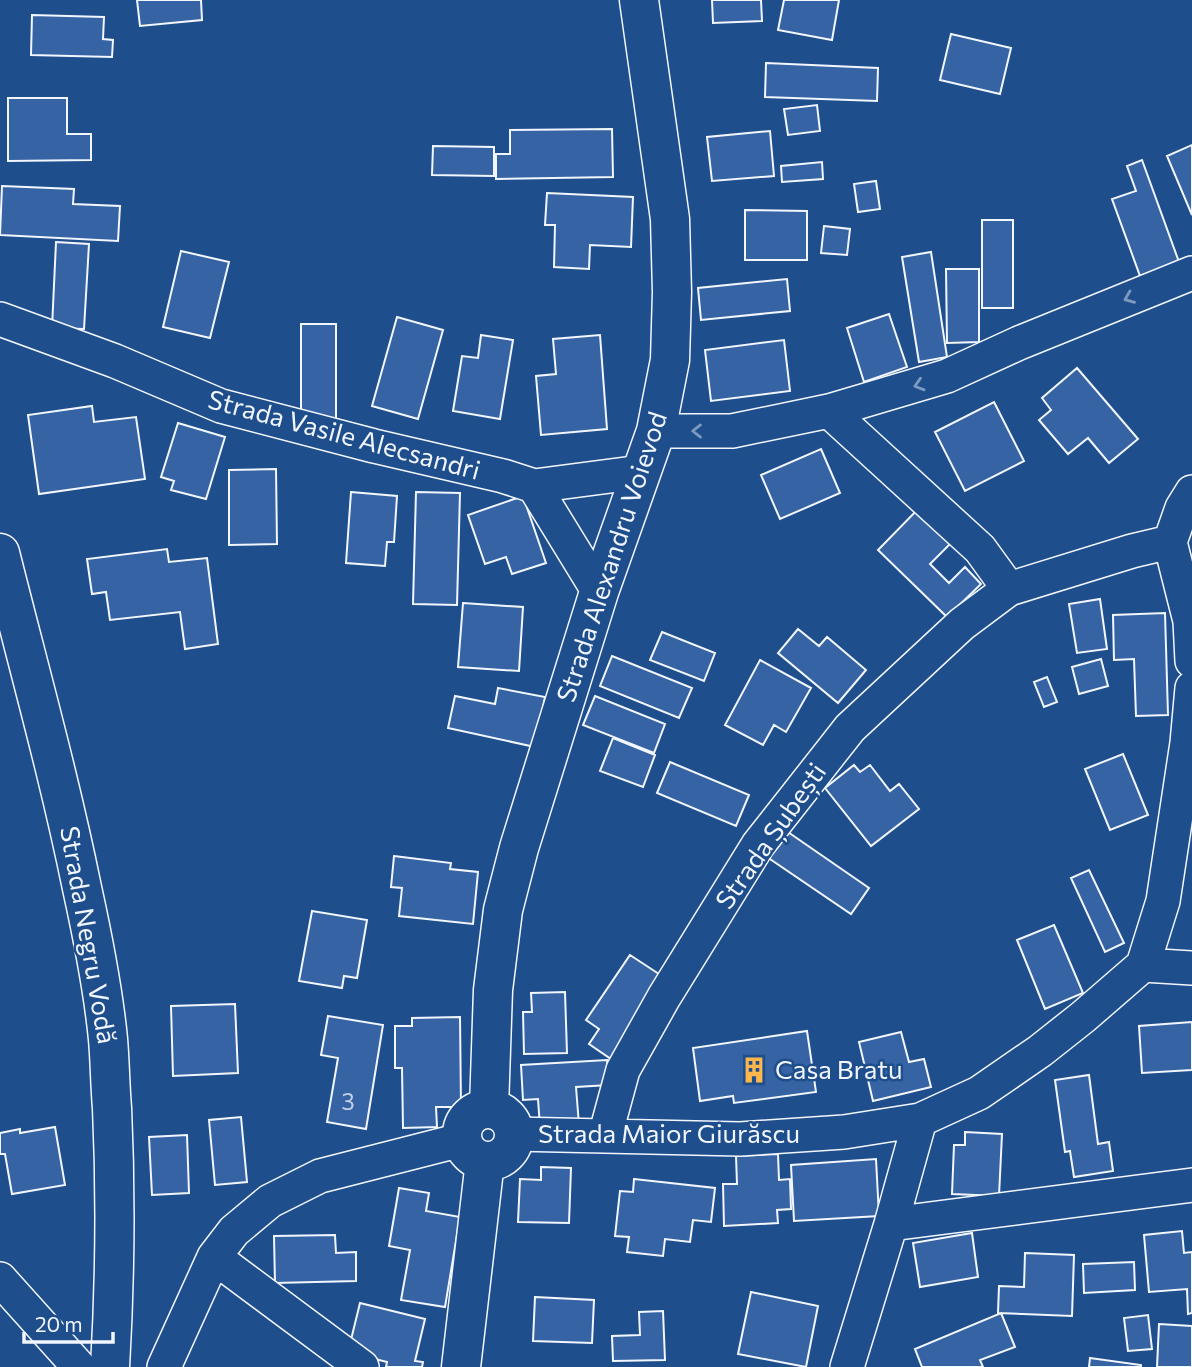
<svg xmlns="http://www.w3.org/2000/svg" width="1192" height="1367" viewBox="0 0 1192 1367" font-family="Commissioner,sans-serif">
<rect width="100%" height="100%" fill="#1f4e8c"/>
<!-- building -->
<path fill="#3563a3" stroke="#f2f6ff" stroke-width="2" d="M 137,0 L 201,0 L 202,20 L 140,26 Z
M 712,0 L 761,0 L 762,21 L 713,23 Z
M 784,0 L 839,0 L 832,40 L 778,30 Z
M 32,15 L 104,17 L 103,39 L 113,40 L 112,57 L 31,55 Z
M 951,34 L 1011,48 L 1000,94 L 940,80 Z
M 766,63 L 878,68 L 877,101 L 765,97 Z
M 8,98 L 67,98 L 67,134 L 91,134 L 91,160 L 8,161 Z
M 817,105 L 820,131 L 788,135 L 784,109 Z
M 612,129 L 613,177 L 496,179 L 496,154 L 510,154 L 510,130 Z
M 770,131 L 774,176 L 712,181 L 707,137 Z
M 1192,145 L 1192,215 L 1167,156 Z
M 433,146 L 494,147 L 494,176 L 432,175 Z
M 1142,160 L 1179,262 L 1140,276 L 1112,199 L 1136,191 L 1127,166 Z
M 822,162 L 823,179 L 782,182 L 781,166 Z
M 876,181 L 880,209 L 858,212 L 854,184 Z
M 2,186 L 74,189 L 73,204 L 120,206 L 118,241 L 0,235 Z
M 547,193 L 633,197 L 631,247 L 590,245 L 589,269 L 554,267 L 555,225 L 545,225 Z
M 745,210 L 807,211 L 807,260 L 745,260 Z
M 982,220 L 1013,220 L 1013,308 L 982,308 Z
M 824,226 L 850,229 L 847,255 L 821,253 Z
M 56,242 L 89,244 L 84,329 L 52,328 Z
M 181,251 L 229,262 L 210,338 L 163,327 Z
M 931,252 L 947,357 L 919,362 L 902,257 Z
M 946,269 L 979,269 L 979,342 L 947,343 Z
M 787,279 L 790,311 L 701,320 L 698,288 Z
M 889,314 L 907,367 L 864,382 L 847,328 Z
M 397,317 L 443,330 L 418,419 L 372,406 Z
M 301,324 L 336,324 L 336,419 L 301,419 Z
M 481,335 L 513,340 L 500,419 L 453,411 L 462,356 L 478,358 Z
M 600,335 L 607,429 L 541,435 L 536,376 L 556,374 L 553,339 Z
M 784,340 L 790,391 L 711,401 L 705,350 Z
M 1077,368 L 1138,439 L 1109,463 L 1088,438 L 1068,454 L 1039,420 L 1051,410 L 1042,398 Z
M 994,402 L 1024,461 L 965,491 L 935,432 Z
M 92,406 L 94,422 L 136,417 L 145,479 L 39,494 L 28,415 Z
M 178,423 L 225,437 L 206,499 L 171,490 L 174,481 L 161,477 Z
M 821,449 L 840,493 L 780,519 L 761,475 Z
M 276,469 L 277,544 L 229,545 L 229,470 Z
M 351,492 L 397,496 L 394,542 L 387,542 L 385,566 L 346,563 Z
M 416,492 L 460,493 L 457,605 L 413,604 Z
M 523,496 L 546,563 L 512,574 L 506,557 L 485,564 L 468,515 Z
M 922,505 L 956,538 L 930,564 L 949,583 L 965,567 L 981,584 L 947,617 L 878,550 Z
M 167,549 L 169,562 L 207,558 L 218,644 L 185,649 L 180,612 L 110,620 L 106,592 L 92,594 L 87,559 Z
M 1100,599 L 1107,649 L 1077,653 L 1069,604 Z
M 463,603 L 523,607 L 519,671 L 458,667 Z
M 1165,613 L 1168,715 L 1136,716 L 1134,659 L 1114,660 L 1113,615 Z
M 798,629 L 819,646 L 827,637 L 866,670 L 838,703 L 778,653 Z
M 662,632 L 715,653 L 704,681 L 650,660 Z
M 612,656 L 692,688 L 679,718 L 600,686 Z
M 1101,659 L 1108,686 L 1079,694 L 1072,667 Z
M 760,660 L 811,688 L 786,732 L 774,725 L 763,745 L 725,725 Z
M 1047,677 L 1057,702 L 1044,707 L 1034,682 Z
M 498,688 L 545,697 L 535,747 L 448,728 L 455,696 L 495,704 Z
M 595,696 L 665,724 L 654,753 L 583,725 Z
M 613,738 L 655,755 L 643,787 L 600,771 Z
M 1123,754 L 1148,815 L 1110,830 L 1085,769 Z
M 670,762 L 749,795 L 736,826 L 657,793 Z
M 854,765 L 860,772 L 870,765 L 890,791 L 899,784 L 919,809 L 871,846 L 825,788 Z
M 785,830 L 869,888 L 851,914 L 767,857 Z
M 394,856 L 451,863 L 450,869 L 478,872 L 473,924 L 399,916 L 402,888 L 391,887 Z
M 1089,870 L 1124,943 L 1105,952 L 1071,878 Z
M 312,911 L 367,920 L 357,978 L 344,976 L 342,988 L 299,981 Z
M 1054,925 L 1083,993 L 1045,1009 L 1017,940 Z
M 630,955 L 665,978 L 611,1059 L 589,1044 L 599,1029 L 586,1020 Z
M 565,992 L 567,1053 L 524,1054 L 523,1012 L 532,1012 L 531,993 Z
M 235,1004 L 238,1073 L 173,1076 L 171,1006 Z
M 328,1016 L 383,1025 L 366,1129 L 327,1122 L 338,1058 L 321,1055 Z
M 460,1017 L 461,1107 L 436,1107 L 437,1127 L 403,1128 L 402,1068 L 395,1068 L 395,1026 L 412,1026 L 412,1018 Z
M 1192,1022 L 1192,1070 L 1142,1073 L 1139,1026 Z
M 807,1031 L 816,1092 L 734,1103 L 733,1096 L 700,1101 L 693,1048 Z
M 901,1032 L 909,1062 L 924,1059 L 931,1087 L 873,1101 L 859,1042 Z
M 607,1060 L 609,1085 L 576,1087 L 579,1125 L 540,1127 L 538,1099 L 523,1100 L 521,1065 Z
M 1089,1075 L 1098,1144 L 1109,1142 L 1113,1171 L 1074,1177 L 1070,1151 L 1065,1152 L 1055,1080 Z
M 241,1117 L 247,1182 L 215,1185 L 209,1120 Z
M 55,1127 L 65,1185 L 12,1194 L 5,1154 L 0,1154 L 0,1133 L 20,1129 L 20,1133 Z
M 965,1132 L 1002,1134 L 999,1196 L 952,1194 L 954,1145 L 965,1145 Z
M 187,1135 L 189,1193 L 152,1195 L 149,1137 Z
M 778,1154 L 779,1180 L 790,1179 L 791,1209 L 777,1210 L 778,1223 L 724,1226 L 723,1184 L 737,1184 L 736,1156 Z
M 876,1159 L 879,1216 L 794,1221 L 791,1165 Z
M 541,1167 L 571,1168 L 569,1223 L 518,1222 L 520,1179 L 541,1180 Z
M 634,1179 L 715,1188 L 711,1222 L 693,1220 L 690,1242 L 665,1239 L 663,1256 L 627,1252 L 629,1237 L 615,1236 L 620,1191 L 633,1192 Z
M 399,1188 L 429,1193 L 426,1211 L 460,1217 L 445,1307 L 401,1300 L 410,1250 L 389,1246 Z
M 1182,1231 L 1184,1253 L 1192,1252 L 1192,1313 L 1188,1314 L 1187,1289 L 1149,1292 L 1144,1235 Z
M 972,1233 L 978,1277 L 920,1287 L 913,1243 Z
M 335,1235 L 336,1253 L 356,1252 L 356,1281 L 275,1283 L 274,1236 Z
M 1025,1253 L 1074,1255 L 1072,1316 L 998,1313 L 999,1286 L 1024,1287 Z
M 1134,1262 L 1135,1290 L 1084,1293 L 1083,1264 Z
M 751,1292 L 818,1306 L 806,1367 L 738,1354 Z
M 535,1297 L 594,1300 L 592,1343 L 533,1341 Z
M 360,1303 L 425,1319 L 415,1361 L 423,1362 L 422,1367 L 386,1367 L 387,1362 L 348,1352 Z
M 663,1311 L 665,1360 L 613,1361 L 612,1336 L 640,1335 L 639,1312 Z
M 1001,1313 L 1015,1347 L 980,1360 L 983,1367 L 922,1367 L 915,1349 Z
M 1148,1315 L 1152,1349 L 1128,1351 L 1124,1318 Z
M 1159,1324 L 1192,1326 L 1192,1367 L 1157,1367 Z
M 1090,1358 L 1141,1365 L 1141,1367 L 1089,1367 Z"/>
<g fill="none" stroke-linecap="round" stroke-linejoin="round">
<!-- minor casing -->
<g stroke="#f2f6ff" stroke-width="36">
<path id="minor" d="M 0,319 L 115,361 L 221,406 L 374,446 L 503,476 L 534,486 L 599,592
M 829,411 L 980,549 L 1009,589
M 656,431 L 732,431 L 829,411 L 947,376 L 1019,343 L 1192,273
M 534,486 L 641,472
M 1192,492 L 1182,508 L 1170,542 L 1190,621 L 1192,661
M 1143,965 L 1163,901 L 1187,743 L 1192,688
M 514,1134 L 740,1139 L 844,1132 L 920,1120 L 979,1093 L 1040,1051 L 1083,1017 L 1143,965 L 1192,968
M 605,1136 L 623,1070 L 664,997 L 758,845 L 850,728 L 962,624 L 1009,589 L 1132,551 L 1170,542
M 891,1224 L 1192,1185
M 214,1257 L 362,1367
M 0,1279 L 79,1367
M 164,1367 L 214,1257 L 234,1231 L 270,1201 L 320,1176 L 461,1140
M 847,1367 L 891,1224 L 920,1120"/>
</g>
<!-- major casing -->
<g stroke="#f2f6ff" stroke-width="41">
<path id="major" d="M 0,553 C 28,665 59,775 82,888 C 93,938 103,988 108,1039 C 110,1062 110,1085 112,1108 C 116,1194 115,1281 110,1367
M 489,1108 L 493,990 L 503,910 L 519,848 L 599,592 L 656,431 L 670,360 L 672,292 L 670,219 L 639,0
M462 1135a26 26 0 1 1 52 0a26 26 0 1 1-52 0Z
M 461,1367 L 485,1161"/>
</g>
<!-- minor -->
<use href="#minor" stroke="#1f4e8c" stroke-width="33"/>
<!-- major -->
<use href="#major" stroke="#1f4e8c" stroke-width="38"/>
</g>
<!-- one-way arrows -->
<defs><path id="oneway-chevron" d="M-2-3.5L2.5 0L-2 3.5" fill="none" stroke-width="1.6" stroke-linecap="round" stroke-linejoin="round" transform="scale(1.75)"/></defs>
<g stroke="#7e9ac0">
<use href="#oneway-chevron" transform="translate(1129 298) rotate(158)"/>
<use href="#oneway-chevron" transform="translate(919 385) rotate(163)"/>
<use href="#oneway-chevron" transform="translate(697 431) rotate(180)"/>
</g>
<!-- icons -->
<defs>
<g id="building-bare" transform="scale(2.1)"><path d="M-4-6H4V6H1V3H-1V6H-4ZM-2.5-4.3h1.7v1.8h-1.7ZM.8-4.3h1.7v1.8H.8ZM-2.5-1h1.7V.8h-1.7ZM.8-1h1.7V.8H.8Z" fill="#ffb74d" stroke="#1f4e8c" stroke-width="2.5" paint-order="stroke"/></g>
</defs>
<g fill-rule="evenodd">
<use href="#building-bare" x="754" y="1070"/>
</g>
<g text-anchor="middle" stroke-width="5" stroke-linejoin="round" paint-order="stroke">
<!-- number labels -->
<g font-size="23" fill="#c3d1e8">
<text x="348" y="1110">3</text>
</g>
<!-- street labels -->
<g font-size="26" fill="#f2f6ff" stroke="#1f4e8c">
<text transform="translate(344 435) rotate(15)" y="9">Strada Vasile Alecsandri</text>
<text transform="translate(612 557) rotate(-72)" y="9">Strada Alexandru Voievod</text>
<text transform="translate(771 836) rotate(-55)" y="9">Strada Șubești</text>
<text transform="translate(88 935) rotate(80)" y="9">Strada Negru Vodă</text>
<text x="669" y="1143">Strada Maior Giurăscu</text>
</g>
<!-- poi labels -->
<g font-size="26" fill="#f2f6ff" stroke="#1f4e8c" text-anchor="start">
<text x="775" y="1079">Casa Bratu</text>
</g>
</g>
<!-- scale -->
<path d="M24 1332v10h89v-10" fill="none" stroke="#f2f6ff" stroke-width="3.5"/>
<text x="35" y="1332" font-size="21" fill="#f2f6ff" stroke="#1f4e8c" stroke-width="5" paint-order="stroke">20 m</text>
</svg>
